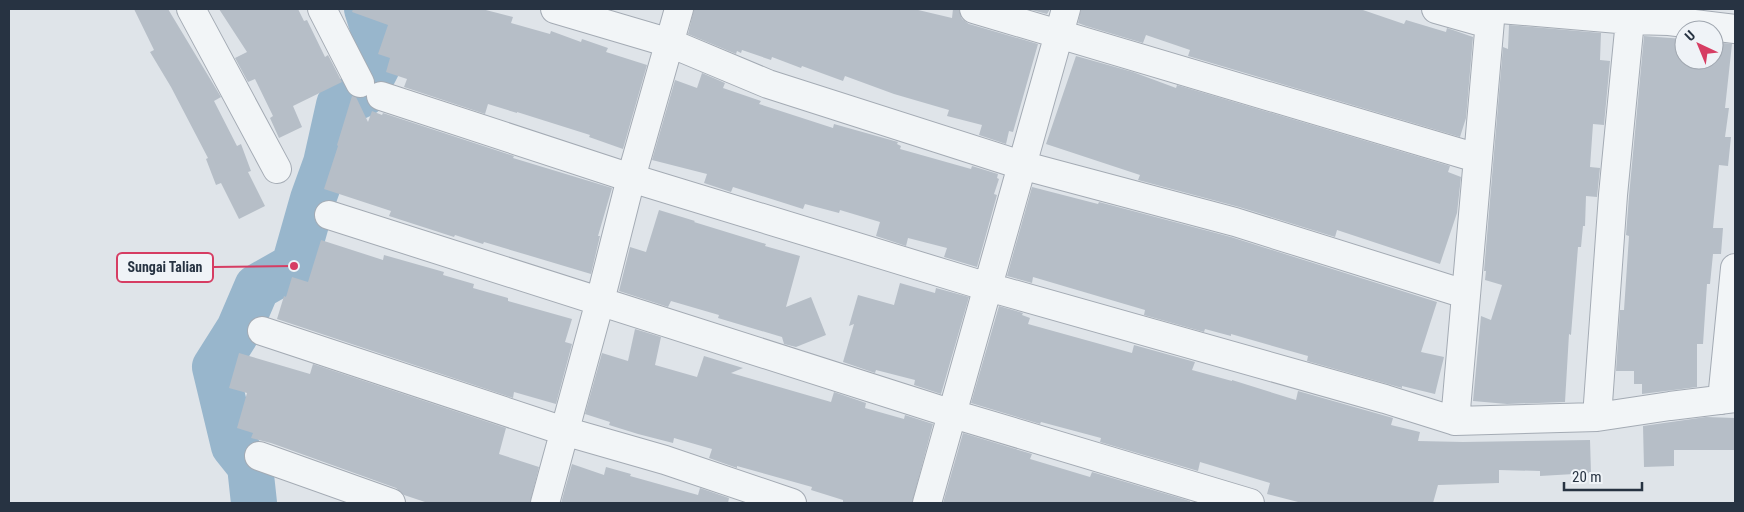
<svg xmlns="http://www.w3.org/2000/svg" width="1744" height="512" viewBox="0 0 1744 512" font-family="'Roboto Condensed',sans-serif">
<rect width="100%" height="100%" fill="#dfe4e9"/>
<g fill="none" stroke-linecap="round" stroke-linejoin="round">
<!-- river -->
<path stroke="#98b6cc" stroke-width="46" d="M 254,503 L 250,466 L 234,446 L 215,367 L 239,329 L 257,287 L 294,266 L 313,199 L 326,163 L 339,105 L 363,94 L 382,57 L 367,9"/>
</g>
<!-- building -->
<path fill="#b6bec7" d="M 134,9 L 168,9 L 221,97 L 214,101 L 237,146 L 241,144 L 251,171 L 248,172 L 265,206 L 239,219 L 221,183 L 216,185 L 206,159 L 208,158 L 171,87 L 150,52 L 154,50 Z
M 219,9 L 298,9 L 304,21 L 307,20 L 325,57 L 328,55 L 342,82 L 293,106 L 302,127 L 279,138 L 270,118 L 273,116 L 255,79 L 248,82 L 235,58 L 247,52 Z
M 353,9 L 482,9 L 513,17 L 511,23 L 550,34 L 551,31 L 581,42 L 582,39 L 608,48 L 606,52 L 647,65 L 623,149 L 589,137 L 590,135 L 517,112 L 517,113 L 488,104 L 485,114 L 404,87 L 407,79 L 386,72 L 390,58 L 378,54 L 388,25 L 352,12 Z
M 694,9 L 914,9 L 952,18 L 953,9 L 959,9 L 962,19 L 969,24 L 1038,44 L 1013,132 L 1009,131 L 1006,144 L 979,135 L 982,125 L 947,116 L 949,110 L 894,94 L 845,76 L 843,81 L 802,66 L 801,68 L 772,57 L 771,60 L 742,50 L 741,53 L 737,51 L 736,54 L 688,34 Z
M 1028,9 L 1050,9 L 1047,14 Z
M 1081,9 L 1360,9 L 1404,24 L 1406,20 L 1446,32 L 1447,28 L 1453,30 L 1473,37 L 1466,118 L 1460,137 L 1188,56 L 1190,50 L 1146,35 L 1143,43 L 1086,26 L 1078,23 Z
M 1509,25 L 1601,33 L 1600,60 L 1610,61 L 1604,125 L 1593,124 L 1590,167 L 1600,168 L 1597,197 L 1586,196 L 1585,226 L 1583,226 L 1581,247 L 1578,247 L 1571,335 L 1569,334 L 1565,402 L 1507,404 L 1473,401 L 1481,316 L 1491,320 L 1502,285 L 1485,280 L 1486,271 L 1484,271 L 1503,47 L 1508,49 Z
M 1644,36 L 1684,39 L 1684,60 L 1714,60 L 1714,42 L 1732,44 L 1725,108 L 1729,108 L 1725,137 L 1731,137 L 1728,166 L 1719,165 L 1713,228 L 1723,228 L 1721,254 L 1713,254 L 1710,284 L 1707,284 L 1703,344 L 1697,344 L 1697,387 L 1642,394 L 1642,384 L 1634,384 L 1634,371 L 1616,371 L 1620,310 L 1624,310 L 1629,236 L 1626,235 L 1629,196 Z
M 1076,56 L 1133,72 L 1176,88 L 1177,85 L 1450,166 L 1448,172 L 1461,177 L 1457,213 L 1440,264 L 1337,230 L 1335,237 L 1239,207 L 1138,180 L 1140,175 L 1046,144 Z
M 702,73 L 725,83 L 723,88 L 761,101 L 759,104 L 833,128 L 834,124 L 898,142 L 897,144 L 901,146 L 900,149 L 971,169 L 972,166 L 998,174 L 997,178 L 999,179 L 994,194 L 997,195 L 977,267 L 944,257 L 947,248 L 908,238 L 906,246 L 876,236 L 880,222 L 840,210 L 839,213 L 805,204 L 803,209 L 733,187 L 731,192 L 704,183 L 707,174 L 652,160 L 675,80 L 697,88 Z
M 352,96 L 356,97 L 368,122 L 372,111 L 382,115 L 383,113 L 514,156 L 513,158 L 612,188 L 598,236 L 600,236 L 591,274 L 484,242 L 483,244 L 455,235 L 454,237 L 389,216 L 391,211 L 324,189 L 338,146 L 337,145 Z
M 1032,187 L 1098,204 L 1099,202 L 1231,237 L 1437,302 L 1421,352 L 1444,357 L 1435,394 L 1402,386 L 1402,388 L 1307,361 L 1308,356 L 1231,334 L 1231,336 L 1205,329 L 1204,332 L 1144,315 L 1145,310 L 1033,277 L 1032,283 L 1007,276 Z
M 659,210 L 695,221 L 694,222 L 766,244 L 765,246 L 800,256 L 786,307 L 811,297 L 826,335 L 796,347 L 784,344 L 782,337 L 718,318 L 719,315 L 671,301 L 668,307 L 619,291 L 630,247 L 646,252 Z
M 321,240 L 383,260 L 384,255 L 444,272 L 443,275 L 474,284 L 473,288 L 508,298 L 508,301 L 572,319 L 565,342 L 572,344 L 556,404 L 514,392 L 513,398 L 277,319 L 284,296 L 286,297 L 292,277 L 308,282 Z
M 900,283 L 935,293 L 936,288 L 969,297 L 941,394 L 914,385 L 915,380 L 876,370 L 875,373 L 843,362 L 854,324 L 849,326 L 858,295 L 894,305 Z
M 999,306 L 1023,313 L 1022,315 L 1030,318 L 1028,324 L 1100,344 L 1132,353 L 1134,345 L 1195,362 L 1192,370 L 1232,381 L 1232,380 L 1296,400 L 1298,391 L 1393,418 L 1391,425 L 1420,432 L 1418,441 L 1463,442 L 1590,440 L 1591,473 L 1540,476 L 1540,471 L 1499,470 L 1499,483 L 1438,485 L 1433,503 L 1302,503 L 1267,494 L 1270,483 L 1200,462 L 1198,471 L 1100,442 L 1101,438 L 1041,422 L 1040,424 L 971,403 Z
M 635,329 L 661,337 L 655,365 L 697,377 L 704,356 L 743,368 L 731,373 L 831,402 L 834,392 L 866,403 L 865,408 L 904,419 L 905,415 L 933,424 L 912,503 L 843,503 L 843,500 L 811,490 L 812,487 L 737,466 L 737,468 L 709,458 L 712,449 L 674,438 L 673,443 L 638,434 L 609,425 L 610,422 L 585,414 L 602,353 L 628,361 Z
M 239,353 L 310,374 L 313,364 L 506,428 L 499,454 L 539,467 L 530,503 L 428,503 L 404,495 L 396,488 L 271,443 L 251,438 L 253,433 L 237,428 L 247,393 L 229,388 Z
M 1706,417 L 1735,418 L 1735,450 L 1674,450 L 1674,466 L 1644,467 L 1643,426 Z
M 963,433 L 1032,454 L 1030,459 L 1090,477 L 1092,472 L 1190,501 L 1190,503 L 943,503 Z
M 572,464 L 604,475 L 606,467 L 631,474 L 630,476 L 698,495 L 700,488 L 729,498 L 728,503 L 561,503 Z"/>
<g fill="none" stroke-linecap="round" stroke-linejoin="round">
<!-- street casing -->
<g stroke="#a4abb4" stroke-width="30">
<path id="street" d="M 191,9 L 277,169
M 322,9 L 360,83
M 555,9 L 670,43 L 768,84 L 1021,165 L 1235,222 L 1465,294
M 974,9 L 1477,158
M 1436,9 L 1489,24
M 1500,9 L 1630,20 L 1631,9
M 1735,29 L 1669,21 L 1630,20 L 1613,195 L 1597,417 L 1670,406 L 1735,398
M 381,96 L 631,178 L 988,287 L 1385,399 L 1455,421 L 1597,417
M 329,215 L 953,414 L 1250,503
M 262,331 L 564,431 L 665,460 L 792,503
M 1722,400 L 1735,268
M 1455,421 L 1491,9
M 259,456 L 391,503
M 545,503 L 600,301 L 631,178 L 679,9
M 927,503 L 1066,9"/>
</g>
<!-- street -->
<use href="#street" stroke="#f2f5f7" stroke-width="28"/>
</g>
<!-- callouts -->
<path fill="none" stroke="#d63d63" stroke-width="2" d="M294 266L213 267"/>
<circle fill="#d63d63" stroke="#eff3f7" stroke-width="2" cx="294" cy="266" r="5"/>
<rect fill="#eff3f7" stroke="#d63d63" stroke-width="2" x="117" y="253" width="96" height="29" rx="5"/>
<g font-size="14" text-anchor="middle" font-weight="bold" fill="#273342">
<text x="165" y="272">Sungai Talian</text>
</g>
<!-- border -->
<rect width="1744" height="512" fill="none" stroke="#273342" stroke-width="20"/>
<!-- north arrow -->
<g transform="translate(1699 45) rotate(316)"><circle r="24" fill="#eff3f7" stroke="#9fa6af"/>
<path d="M0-4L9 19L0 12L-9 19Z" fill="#d63d63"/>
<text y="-8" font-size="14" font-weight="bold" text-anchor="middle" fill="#273342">U</text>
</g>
<!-- scale -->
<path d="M1564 482v8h78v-8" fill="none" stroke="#273342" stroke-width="2.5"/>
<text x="1572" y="482" font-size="15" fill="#273342" stroke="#eff3f7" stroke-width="4" paint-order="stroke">20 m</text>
</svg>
